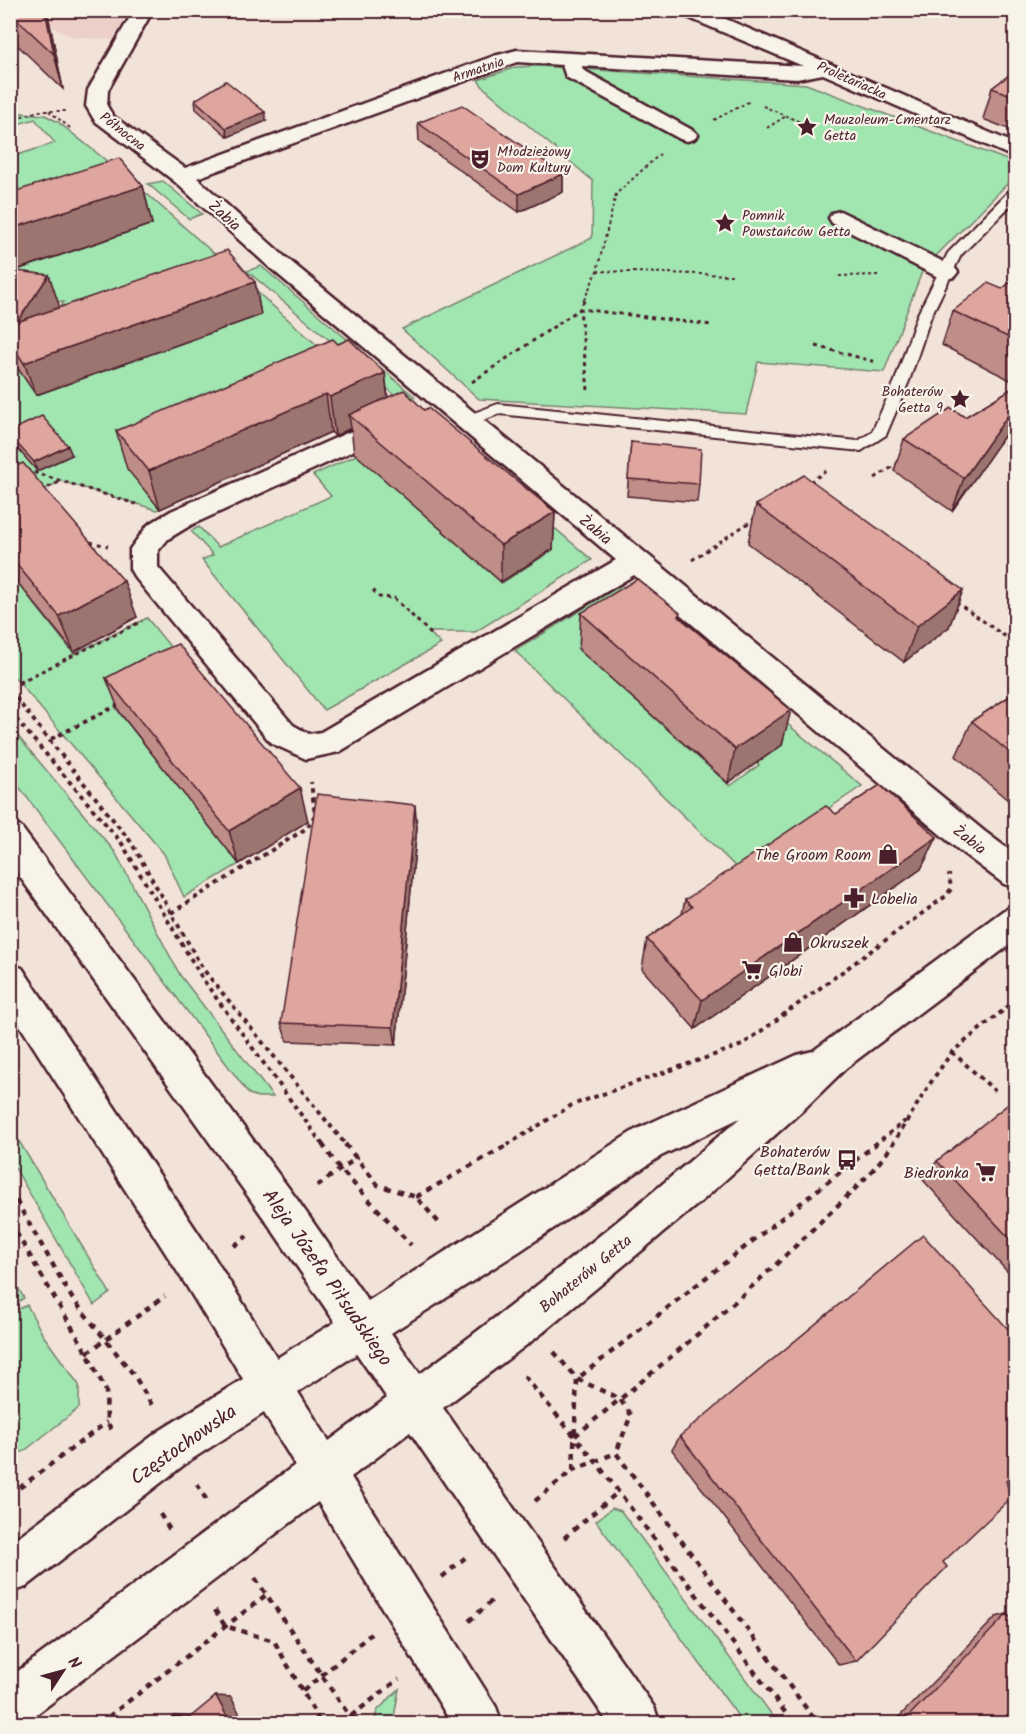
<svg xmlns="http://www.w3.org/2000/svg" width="1026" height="1734" viewBox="0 0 1026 1734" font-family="Kalam,sans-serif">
<rect width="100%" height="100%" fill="#f2e3d9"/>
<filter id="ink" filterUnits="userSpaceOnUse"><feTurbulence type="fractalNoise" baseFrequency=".0167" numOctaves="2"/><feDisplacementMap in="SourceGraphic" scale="12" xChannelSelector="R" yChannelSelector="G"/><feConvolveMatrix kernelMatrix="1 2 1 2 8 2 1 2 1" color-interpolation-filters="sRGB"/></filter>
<g filter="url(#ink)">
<!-- built -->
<path fill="#ecd0c8" d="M 47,11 L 141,11 L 113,40 L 73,37 L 41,21 Z"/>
<!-- green -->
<path fill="#a1e5b1" stroke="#76826e" stroke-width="1.5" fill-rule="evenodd" d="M 538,66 L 806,84 L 1015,163 L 1015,176 L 923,269 L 884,372 L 758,362 L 746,414 L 479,399 L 402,329 L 592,238 L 593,181 L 483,87 L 478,80 L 516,67 Z
M 11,112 L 45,115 L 58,122 L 138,186 L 354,378 L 128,469 L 160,509 L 157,510 L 61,481 L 33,495 L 10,516 L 10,356 L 35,345 L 64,302 L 15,297 L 11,272 L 152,224 L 11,235 L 11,157 L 55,143 L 35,119 L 11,126 ZM 260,315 L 50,390 L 46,386 Z
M 163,181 L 202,214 L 189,219 L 148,184 Z
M 261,266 L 415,397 L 403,402 L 247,271 Z
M 428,422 L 376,472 L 502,583 L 553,550 L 545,520 L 592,560 L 475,632 L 429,632 L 441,644 L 324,710 L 202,560 L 213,555 L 191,531 L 199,527 L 218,547 L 331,496 L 313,475 Z
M 10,573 L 74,654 L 147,618 L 188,669 L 115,707 L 239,864 L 184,897 L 164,854 L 11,673 Z
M 621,585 L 675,630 L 604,630 L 577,648 L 730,786 L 759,765 L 756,763 L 782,745 L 767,707 L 862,786 L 738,869 L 515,651 Z
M 11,728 L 115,852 L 180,975 L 273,1097 L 258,1097 L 249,1094 L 11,776 Z
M 10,1126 L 110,1293 L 94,1305 L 11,1161 Z
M 10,1273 L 24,1298 L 13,1305 L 15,1311 L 27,1305 L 43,1335 L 79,1385 L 79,1408 L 23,1452 L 11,1452 Z
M 612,1508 L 621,1511 L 778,1723 L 743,1723 L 596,1521 Z
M 399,1689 L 393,1723 L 374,1723 L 377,1711 Z"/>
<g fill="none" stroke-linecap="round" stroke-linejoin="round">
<!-- lane casing -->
<g stroke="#4a1f2b" stroke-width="4">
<path id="lane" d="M 1016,188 L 1016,200 L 961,255 L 931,316 L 909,381 L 886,435 L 861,451 L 499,414 L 468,426 L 460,421 L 463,417 L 498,404 L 858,441 L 872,432 L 895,381 L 917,316 L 948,253 L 1011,189 Z"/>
</g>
<!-- street casing -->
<g stroke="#4a1f2b" stroke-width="5">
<path id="street" d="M 134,10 L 153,10 L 108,90 L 107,106 L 113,116 L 185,168 L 494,56 L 517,50 L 803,66 L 680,14 L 678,10 L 705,10 L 1016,144 L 1016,158 L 823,74 L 797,79 L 582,66 L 583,70 L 694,131 L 698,135 L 694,139 L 687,141 L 680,139 L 566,77 L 562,65 L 517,62 L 197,178 L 284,256 L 984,831 L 1016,855 L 1016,888 L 1004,884 L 960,851 L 634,575 L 339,752 L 306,759 L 271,743 L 134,576 L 130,569 L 130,549 L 148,525 L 171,511 L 383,417 L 392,415 L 401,417 L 405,423 L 401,429 L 191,525 L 168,539 L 158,551 L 158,567 L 293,725 L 309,734 L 321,732 L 616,560 L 268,266 L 174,181 L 95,121 L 86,106 L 88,90 Z
M 840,211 L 954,267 L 958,272 L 954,277 L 946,279 L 938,277 L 832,223 L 829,218 L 832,213 Z"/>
</g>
<!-- secondary casing -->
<g stroke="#4a1f2b" stroke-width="5">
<path id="secondary" d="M 10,824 L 21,827 L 296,1198 L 368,1301 L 635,1130 L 797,1055 L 813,1051 L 1004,910 L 1016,906 L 1016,940 L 846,1068 L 804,1109 L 704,1199 L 541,1334 L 443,1408 L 654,1707 L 660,1724 L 609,1724 L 410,1432 L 351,1477 L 496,1707 L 502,1724 L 452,1724 L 318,1502 L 26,1722 L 10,1724 L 10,1677 L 295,1465 L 264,1413 L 189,1461 L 26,1587 L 10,1593 L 10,1543 L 159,1431 L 243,1379 L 186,1285 L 10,1010 L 10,964 L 22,968 L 214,1257 L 277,1358 L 335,1322 L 268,1224 L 10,863 ZM 740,1118 C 637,1208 530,1293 420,1374 L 391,1333 L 520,1251 L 661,1156 ZM 357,1354 L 387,1398 L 329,1441 L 298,1392 Z"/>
</g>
<!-- path-far3 -->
<path stroke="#4a1f2b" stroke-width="2" stroke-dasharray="3 3" stroke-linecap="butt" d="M 763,106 L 814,128
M 49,111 L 70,128
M 10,120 L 39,111 L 66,111
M 714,120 L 750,101
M 767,128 L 786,116
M 597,271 L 733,275
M 839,276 L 880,275
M 584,300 L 597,271 L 616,194 L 660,154"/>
<!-- path-far2 -->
<path stroke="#4a1f2b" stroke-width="3" stroke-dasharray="4 4" stroke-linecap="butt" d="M 816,346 L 876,362
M 472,382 L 580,309 L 585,299
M 588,390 L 580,309 L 712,325
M 997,441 L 1016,448
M 26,470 L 136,504
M 875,478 L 899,463
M 810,482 L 826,471
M 41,491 L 61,481
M 90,542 L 108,546
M 692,560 L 756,518
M 373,590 L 379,597 L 394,598 L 434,637
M 956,602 L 1016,644
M 34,675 L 142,621"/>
<!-- path-far1 -->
<path stroke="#4a1f2b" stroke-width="4" stroke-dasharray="4.5 4.5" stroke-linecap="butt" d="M 10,687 L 37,674
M 10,691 L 131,842 L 203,969 L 346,1145
M 10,712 L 121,842 L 204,981 L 323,1145
M 51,739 L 120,704
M 171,913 L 307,828 L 315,815 L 311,782
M 952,1052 L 995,1091
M 507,1145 L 572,1105 L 742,1045 L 946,896 L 951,889 L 949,874
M 874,1145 L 905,1121
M 892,1145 L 933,1079 L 952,1052 L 1016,1000"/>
<!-- path -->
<path stroke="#4a1f2b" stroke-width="4.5" stroke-dasharray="6 6" stroke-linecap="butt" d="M 322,1144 L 340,1169 L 411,1245
M 345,1144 L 378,1185 L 416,1197 L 441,1225
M 317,1186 L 358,1157
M 10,1190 L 72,1298 L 134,1375 L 153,1407
M 416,1197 L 509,1144
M 10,1222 L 87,1353 L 106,1391 L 107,1422 L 114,1434
M 234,1246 L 247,1236
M 554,1352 L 577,1379 L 620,1399 L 631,1415 L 616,1453 L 818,1724
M 87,1353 L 165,1296
M 524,1376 L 596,1462 L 794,1724
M 575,1436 C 657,1369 740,1301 815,1227 C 842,1201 872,1175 893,1144
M 573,1470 L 577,1379 L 876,1144
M 197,1484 L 207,1501
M 10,1495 L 107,1422
M 535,1501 L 573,1470 L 616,1453
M 160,1514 L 170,1530
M 564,1538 L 618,1492
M 442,1577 L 466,1557
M 255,1578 L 355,1724
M 215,1610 L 225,1626 L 274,1641 L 321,1724
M 469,1621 L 495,1598
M 303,1691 L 371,1634
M 351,1716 L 399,1679
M 99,1724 L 266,1595"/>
<!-- lane -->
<use href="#lane" fill="#f7f3e8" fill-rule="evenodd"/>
<!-- street -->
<use href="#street" fill="#f7f3e8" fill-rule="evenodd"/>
<!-- secondary -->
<use href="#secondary" fill="#f7f3e8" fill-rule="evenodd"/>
</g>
<!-- wall -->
<path fill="#c08e89" stroke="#4a1f2b" stroke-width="1.5" d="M 10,10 L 47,10 L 63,89 L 10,38 Z
M 1016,70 L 1016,132 L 983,119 L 992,88 Z
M 195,100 L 266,121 L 228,137 L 196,109 Z
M 418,123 L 563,174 L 563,192 L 519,212 L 419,141 Z
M 143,186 L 152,224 L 14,271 L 49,275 L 59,308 L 255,282 L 261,315 L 36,395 L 10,357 L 10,193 Z
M 1016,278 L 1016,383 L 942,345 L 953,311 L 1002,289 Z
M 338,344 L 385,373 L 388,398 L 424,410 L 555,512 L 553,549 L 501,582 L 354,453 L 351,428 L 335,436 L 331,432 L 160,509 L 127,469 L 116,431 Z
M 1016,386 L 1016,419 L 952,511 L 894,471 L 904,439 L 965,417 Z
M 10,431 L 72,455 L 37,471 L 11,441 Z
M 631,442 L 699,484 L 697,502 L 627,496 Z
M 10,469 L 137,617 L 74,652 L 10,573 Z
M 756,505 L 963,590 L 949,627 L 904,662 L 748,543 Z
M 581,613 L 679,617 L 782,745 L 728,783 L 579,650 Z
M 106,678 L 308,821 L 239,864 L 120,713 Z
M 1016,692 L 1016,807 L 956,756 L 972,721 Z
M 836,814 L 937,837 L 921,869 L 695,1029 L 642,969 L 647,939 L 682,914 L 685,900 Z
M 417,827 L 396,1045 L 287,1041 L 281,1023 Z
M 1016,1098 L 1016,1281 L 923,1180 L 937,1161 Z
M 680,1436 L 1006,1481 L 943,1562 L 856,1661 L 839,1665 L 672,1450 Z
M 1007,1614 L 1016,1724 L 897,1724 L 895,1721 L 996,1617 Z"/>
<!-- shaded-wall -->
<path fill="#9c746f" stroke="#4a1f2b" stroke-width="1.5" d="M 45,10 L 47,10 L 63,89 L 54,54 Z
M 265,112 L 266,121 L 228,137 L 226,128 Z
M 563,174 L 563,192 L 519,212 L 519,194 Z
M 143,186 L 152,224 L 10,272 L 10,229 Z
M 49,275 L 60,308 L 17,322 Z
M 255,282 L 261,315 L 36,395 L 24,363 Z
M 385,373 L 389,412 L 349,415 L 351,428 L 335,436 L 330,397 Z
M 326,394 L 331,432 L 160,509 L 149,471 Z
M 1016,404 L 1016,419 L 952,511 L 964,478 Z
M 68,446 L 72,455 L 37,471 L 34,462 Z
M 555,512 L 553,549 L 501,582 L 501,545 Z
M 124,581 L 137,617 L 74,652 L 59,616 Z
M 963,590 L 949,627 L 904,662 L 917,626 Z
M 791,710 L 782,745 L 728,783 L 735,749 Z
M 300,788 L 308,821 L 239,864 L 229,831 Z
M 415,805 L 417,827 L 396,1045 L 393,1027 Z
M 937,837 L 921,869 L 695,1029 L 702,1000 Z
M 216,1696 L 231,1697 L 245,1724 L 231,1724 Z
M 174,1716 L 191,1717 L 195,1724 L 178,1724 Z"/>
<!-- building -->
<path fill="#dfa59f" stroke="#4a1f2b" stroke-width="1.5" d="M 10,10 L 45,10 L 54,54 L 10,13 Z
M 1016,70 L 1016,97 L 992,88 Z
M 226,81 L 265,112 L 226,128 L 195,100 Z
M 462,105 L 563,174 L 519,194 L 418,123 Z
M 119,158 L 143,186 L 10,229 L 10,193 Z
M 227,250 L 255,282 L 24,363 L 10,342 L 10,270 L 49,275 L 17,322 Z
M 1016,278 L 1016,341 L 953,311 L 988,283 L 1002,289 Z
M 333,339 L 338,344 L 349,339 L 385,373 L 330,397 L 326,394 L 149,471 L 116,431 Z
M 1016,386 L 1016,404 L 964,478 L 904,439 L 951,408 L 965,417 Z
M 404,390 L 424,410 L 428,408 L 555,512 L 501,545 L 349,415 Z
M 42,416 L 68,446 L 34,462 L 10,436 L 10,431 Z
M 631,442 L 701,449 L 699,484 L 628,479 Z
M 23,463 L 124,581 L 59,616 L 10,556 L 10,469 Z
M 804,475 L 963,590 L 917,626 L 756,505 Z
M 637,579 L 680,613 L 678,616 L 791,710 L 735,749 L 581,613 Z
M 178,644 L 300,788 L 229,831 L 106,678 L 142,659 Z
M 1016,692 L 1016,758 L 972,721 Z
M 880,785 L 937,837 L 702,1000 L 647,939 L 692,907 L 685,900 L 826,806 L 836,814 Z
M 317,794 L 415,805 L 393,1027 L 281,1023 Z
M 1016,1098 L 1016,1245 L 937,1161 Z
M 923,1235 L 1010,1331 L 1012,1345 L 1016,1347 L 1016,1472 L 1006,1481 L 1011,1498 L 943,1562 L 947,1567 L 856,1661 L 680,1436 Z
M 1007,1614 L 1016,1624 L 1016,1724 L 906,1724 L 904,1721 Z
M 216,1696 L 231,1724 L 182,1724 Z
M 174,1716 L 178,1724 L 165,1724 Z"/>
</g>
<!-- icons -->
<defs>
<g id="sight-bare" transform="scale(1.62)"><path d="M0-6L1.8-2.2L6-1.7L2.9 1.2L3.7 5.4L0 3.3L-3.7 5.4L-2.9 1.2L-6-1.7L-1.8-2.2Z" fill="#4a1f2b" stroke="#f7f3e8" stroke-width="2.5" paint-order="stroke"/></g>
<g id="theatre-bare" transform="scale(1.62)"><path d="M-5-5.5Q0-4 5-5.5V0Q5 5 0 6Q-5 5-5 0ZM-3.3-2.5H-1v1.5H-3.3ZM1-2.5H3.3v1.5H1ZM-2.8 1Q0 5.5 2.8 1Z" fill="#4a1f2b" stroke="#f7f3e8" stroke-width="2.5" paint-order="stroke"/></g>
<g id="shop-bare" transform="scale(1.62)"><path d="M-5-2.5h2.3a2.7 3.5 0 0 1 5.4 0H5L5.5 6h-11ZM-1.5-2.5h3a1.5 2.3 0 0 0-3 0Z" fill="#4a1f2b" stroke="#f7f3e8" stroke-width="2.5" paint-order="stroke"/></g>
<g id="pharmacy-bare" transform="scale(1.62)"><path d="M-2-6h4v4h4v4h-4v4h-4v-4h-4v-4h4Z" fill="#4a1f2b" stroke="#f7f3e8" stroke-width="2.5" paint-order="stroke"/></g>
<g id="supermarket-bare" transform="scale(1.62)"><path d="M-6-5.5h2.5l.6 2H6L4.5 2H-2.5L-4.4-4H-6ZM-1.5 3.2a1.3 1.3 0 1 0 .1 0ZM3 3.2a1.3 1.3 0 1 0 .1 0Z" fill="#4a1f2b" stroke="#f7f3e8" stroke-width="2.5" paint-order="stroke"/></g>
<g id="bus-bare" transform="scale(1.62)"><path d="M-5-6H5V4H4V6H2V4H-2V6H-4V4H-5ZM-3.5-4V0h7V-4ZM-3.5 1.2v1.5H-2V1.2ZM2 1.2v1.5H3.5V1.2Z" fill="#4a1f2b" stroke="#f7f3e8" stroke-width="2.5" paint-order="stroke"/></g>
</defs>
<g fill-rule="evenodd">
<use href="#sight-bare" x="807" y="127"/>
<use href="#theatre-bare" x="480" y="159"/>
<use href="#sight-bare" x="725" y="223"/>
<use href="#sight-bare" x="960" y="399"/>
<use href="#shop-bare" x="888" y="854"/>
<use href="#pharmacy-bare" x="854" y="898"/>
<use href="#shop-bare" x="793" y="942"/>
<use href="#supermarket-bare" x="752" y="970"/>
<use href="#bus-bare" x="847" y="1160"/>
<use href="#supermarket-bare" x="986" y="1172"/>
</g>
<g text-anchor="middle" stroke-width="4.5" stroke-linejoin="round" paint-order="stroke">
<!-- far-street labels -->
<g font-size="14" fill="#4a1f2b" stroke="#f7f3e8">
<text transform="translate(478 69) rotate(-19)" y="5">Armatnia</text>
<text transform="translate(852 80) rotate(24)" y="5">Proletariacka</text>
<text transform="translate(123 131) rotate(38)" y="5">Północna</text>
</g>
<!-- far-poi labels -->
<g font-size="14" fill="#4a1f2b" stroke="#f7f3e8" text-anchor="start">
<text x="824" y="124">Mauzoleum-Cmentarz<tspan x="824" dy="16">Getta</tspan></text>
<text x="497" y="156">Młodzieżowy<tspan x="497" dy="16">Dom Kultury</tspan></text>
<text x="742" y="220">Pomnik<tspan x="742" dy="16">Powstańców Getta</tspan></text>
<text x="943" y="396" text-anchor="end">Bohaterów<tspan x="943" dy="16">Getta 9</tspan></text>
</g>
<!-- street labels -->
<g font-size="16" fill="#4a1f2b" stroke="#f7f3e8">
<text transform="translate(225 215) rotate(42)" y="6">Żabia</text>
<text transform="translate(596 529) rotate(40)" y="6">Żabia</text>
<text transform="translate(970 839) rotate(38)" y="6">Żabia</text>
<text transform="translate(585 1273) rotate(-39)" y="6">Bohaterów Getta</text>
</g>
<!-- poi labels -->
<g font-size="16" fill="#4a1f2b" stroke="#f7f3e8" text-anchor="end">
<text x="871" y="860">The Groom Room</text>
<text x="871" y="904" text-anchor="start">Lobelia</text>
<text x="810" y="948" text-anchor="start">Okruszek</text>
<text x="769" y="976" text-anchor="start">Globi</text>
<text x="830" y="1157">Bohaterów<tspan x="830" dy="18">Getta/Bank</tspan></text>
<text x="969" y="1178">Biedronka</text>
</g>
<!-- near-street labels -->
<g font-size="20" fill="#4a1f2b" stroke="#f7f3e8">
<text transform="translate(328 1277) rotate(55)" y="7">Aleja Józefa Piłsudskiego</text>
<text transform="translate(183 1444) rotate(-35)" y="7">Częstochowska</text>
</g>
</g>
<!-- margin -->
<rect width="1026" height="1734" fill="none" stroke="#f7f3e8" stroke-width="36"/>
<rect x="18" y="18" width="990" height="1698" fill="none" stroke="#4a1f2b" stroke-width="2" filter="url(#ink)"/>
<!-- north arrow -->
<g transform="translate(63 1671) rotate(54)" stroke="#f7f3e8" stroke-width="4.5" paint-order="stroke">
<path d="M0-4.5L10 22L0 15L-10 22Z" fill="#4a1f2b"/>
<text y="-9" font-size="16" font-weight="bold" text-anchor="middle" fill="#4a1f2b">N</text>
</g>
</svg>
